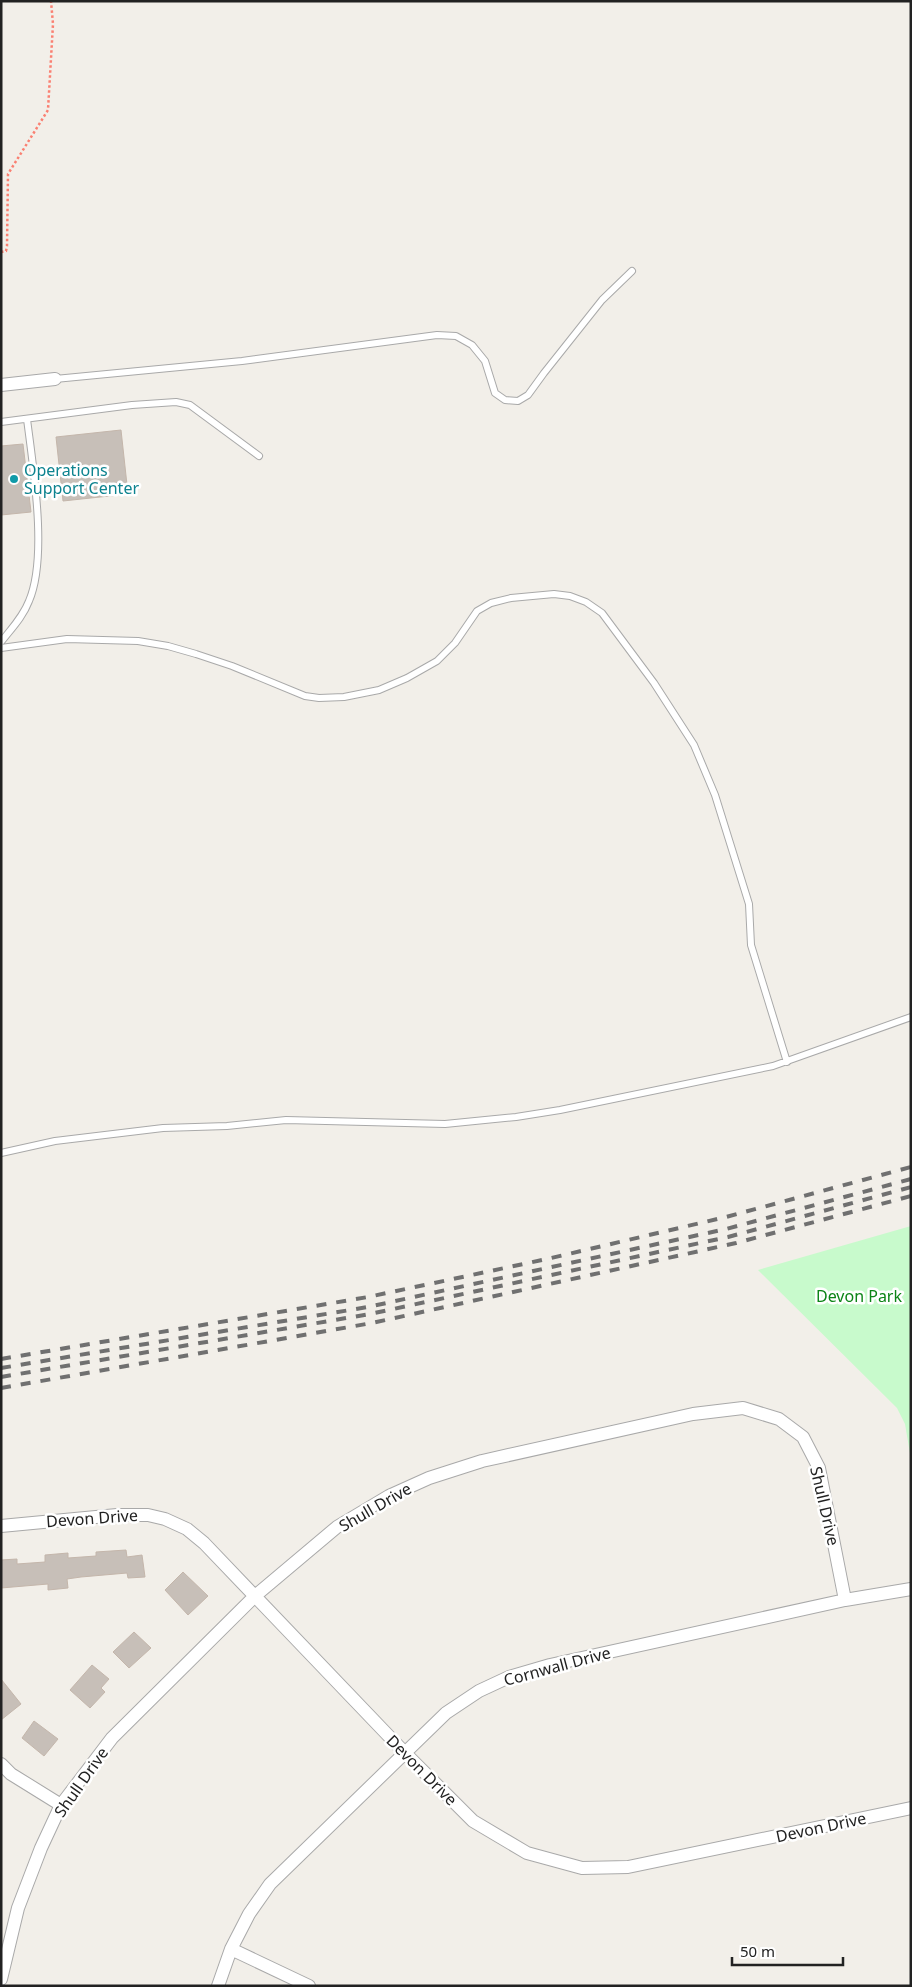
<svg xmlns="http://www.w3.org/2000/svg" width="912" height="1987" viewBox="0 0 912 1987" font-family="'Noto Sans',sans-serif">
<rect width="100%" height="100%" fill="#f2efe9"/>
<!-- park -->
<path fill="#c8facc" d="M 911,1226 L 911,1459 L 905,1424 L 897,1408 L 758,1270 Z"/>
<!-- building -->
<path fill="#c7bfb8" stroke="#c4b6ab" d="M 121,430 L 128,494 L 63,501 L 56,437 Z
M 23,444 L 31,512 L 1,515 L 1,446 Z
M 126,1550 L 127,1557 L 142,1555 L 145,1577 L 128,1578 L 127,1573 L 81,1577 L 67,1579 L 68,1588 L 48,1590 L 48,1584 L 1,1588 L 1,1560 L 17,1559 L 17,1564 L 45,1562 L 45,1555 L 68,1553 L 68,1558 L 96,1556 L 96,1552 Z
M 183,1572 L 208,1596 L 188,1615 L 165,1590 Z
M 134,1632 L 151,1648 L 129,1668 L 113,1652 Z
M 92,1665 L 109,1679 L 101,1688 L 105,1692 L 90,1708 L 70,1690 Z
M 1,1679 L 21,1704 L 1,1720 Z
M 34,1721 L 58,1739 L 44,1756 L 22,1738 Z"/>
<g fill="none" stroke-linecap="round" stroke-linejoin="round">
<!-- service casing -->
<g stroke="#a9a9a9" stroke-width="8">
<path id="service" d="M 55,379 L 242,361 L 437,335 L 456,336 L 472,345 L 485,361 L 495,393 L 505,400 L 518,401 L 528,395 L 544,373 L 602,300 L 632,271
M 1,422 L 132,405 L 176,402 L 190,405 L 259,456
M 1,642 C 11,629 23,617 29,601 C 48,557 33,467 27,419
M 1,648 L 67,639 L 138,641 L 168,646 L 196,654 L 232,666 L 305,696 L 319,698 L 344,697 L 379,690 L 407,678 L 437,661 L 455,643 L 477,611 L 491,603 L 511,598 L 554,594 L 570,596 L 586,602 L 602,613 L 654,683 L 694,745 L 715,795 L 749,904 L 751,945 L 787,1062
M 1,1153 L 55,1141 L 163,1128 L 227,1126 L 286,1120 L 445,1124 L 516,1117 L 560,1110 L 773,1066 L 911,1017"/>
</g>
<!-- minor casing -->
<g stroke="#a9a9a9" stroke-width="14">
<path id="minor" d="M 1,385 L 55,379
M 1,1526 L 117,1515 L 148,1515 L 165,1519 L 187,1529 L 204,1543 L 405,1753 L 473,1821 L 527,1853 L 582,1868 L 628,1867 L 911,1808
M 1,1764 L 11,1774 L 61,1805
M 231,1949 L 309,1986
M 1,1979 L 18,1908 L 41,1848 L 61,1805 L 112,1738 L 255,1596 L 337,1527 L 389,1496 L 429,1478 L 482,1461 L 693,1414 L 743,1408 L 779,1419 L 803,1437 L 819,1468 L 845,1600
M 218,1986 L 231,1949 L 249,1914 L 270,1884 L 446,1713 L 479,1691 L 509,1677 L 550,1665 L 845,1600 L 911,1589"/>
</g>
<!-- path -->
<path stroke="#fa8072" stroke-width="2.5" stroke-dasharray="2.5 2.5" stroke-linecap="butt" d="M 1,252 L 6,251 L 7,246 L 8,174 L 48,110 L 53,24 L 51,1"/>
<!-- service -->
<use href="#service" stroke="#fff" stroke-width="6"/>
<!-- minor -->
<use href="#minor" stroke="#fff" stroke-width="12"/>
<!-- rail -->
<path stroke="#707070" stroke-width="4" stroke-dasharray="10 10" stroke-linecap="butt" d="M 1,1359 L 368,1297 L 547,1259 L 726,1217 L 911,1167
M 1,1368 L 368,1307 L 726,1229 L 911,1179
M 1,1377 L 370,1314 L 728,1237 L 911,1187
M 1,1388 L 372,1323 L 736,1243 L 911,1196"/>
</g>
<!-- markers -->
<circle fill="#0f9aa8" stroke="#fff" stroke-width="2" cx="14" cy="479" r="5"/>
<g text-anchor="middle" stroke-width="5" stroke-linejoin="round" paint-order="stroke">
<!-- culture labels -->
<g font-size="16" fill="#0d838f" stroke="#fff" text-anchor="start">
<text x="24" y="476">Operations<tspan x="24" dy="18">Support Center</tspan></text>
</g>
<!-- park labels -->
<g font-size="16" fill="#0c8416" stroke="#fff">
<text x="859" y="1302">Devon Park</text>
</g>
<!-- street labels -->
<g font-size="16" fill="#222" stroke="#fff">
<text transform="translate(825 1506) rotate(77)" y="6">Shull Drive</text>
<text transform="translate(375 1507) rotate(-30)" y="6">Shull Drive</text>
<text transform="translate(92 1518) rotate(-4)" y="6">Devon Drive</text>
<text transform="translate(557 1666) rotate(-15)" y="6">Cornwall Drive</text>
<text transform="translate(422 1770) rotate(45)" y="6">Devon Drive</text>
<text transform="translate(81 1782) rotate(-55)" y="6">Shull Drive</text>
<text transform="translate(821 1827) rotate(-12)" y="6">Devon Drive</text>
</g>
</g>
<!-- border -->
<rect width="912" height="1987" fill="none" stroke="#222222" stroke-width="5"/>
<!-- scale -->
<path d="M732 1957v8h111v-8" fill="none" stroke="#222222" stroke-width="2.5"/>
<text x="740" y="1957" font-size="15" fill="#222222" stroke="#ffffff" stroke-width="4" paint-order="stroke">50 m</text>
</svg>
